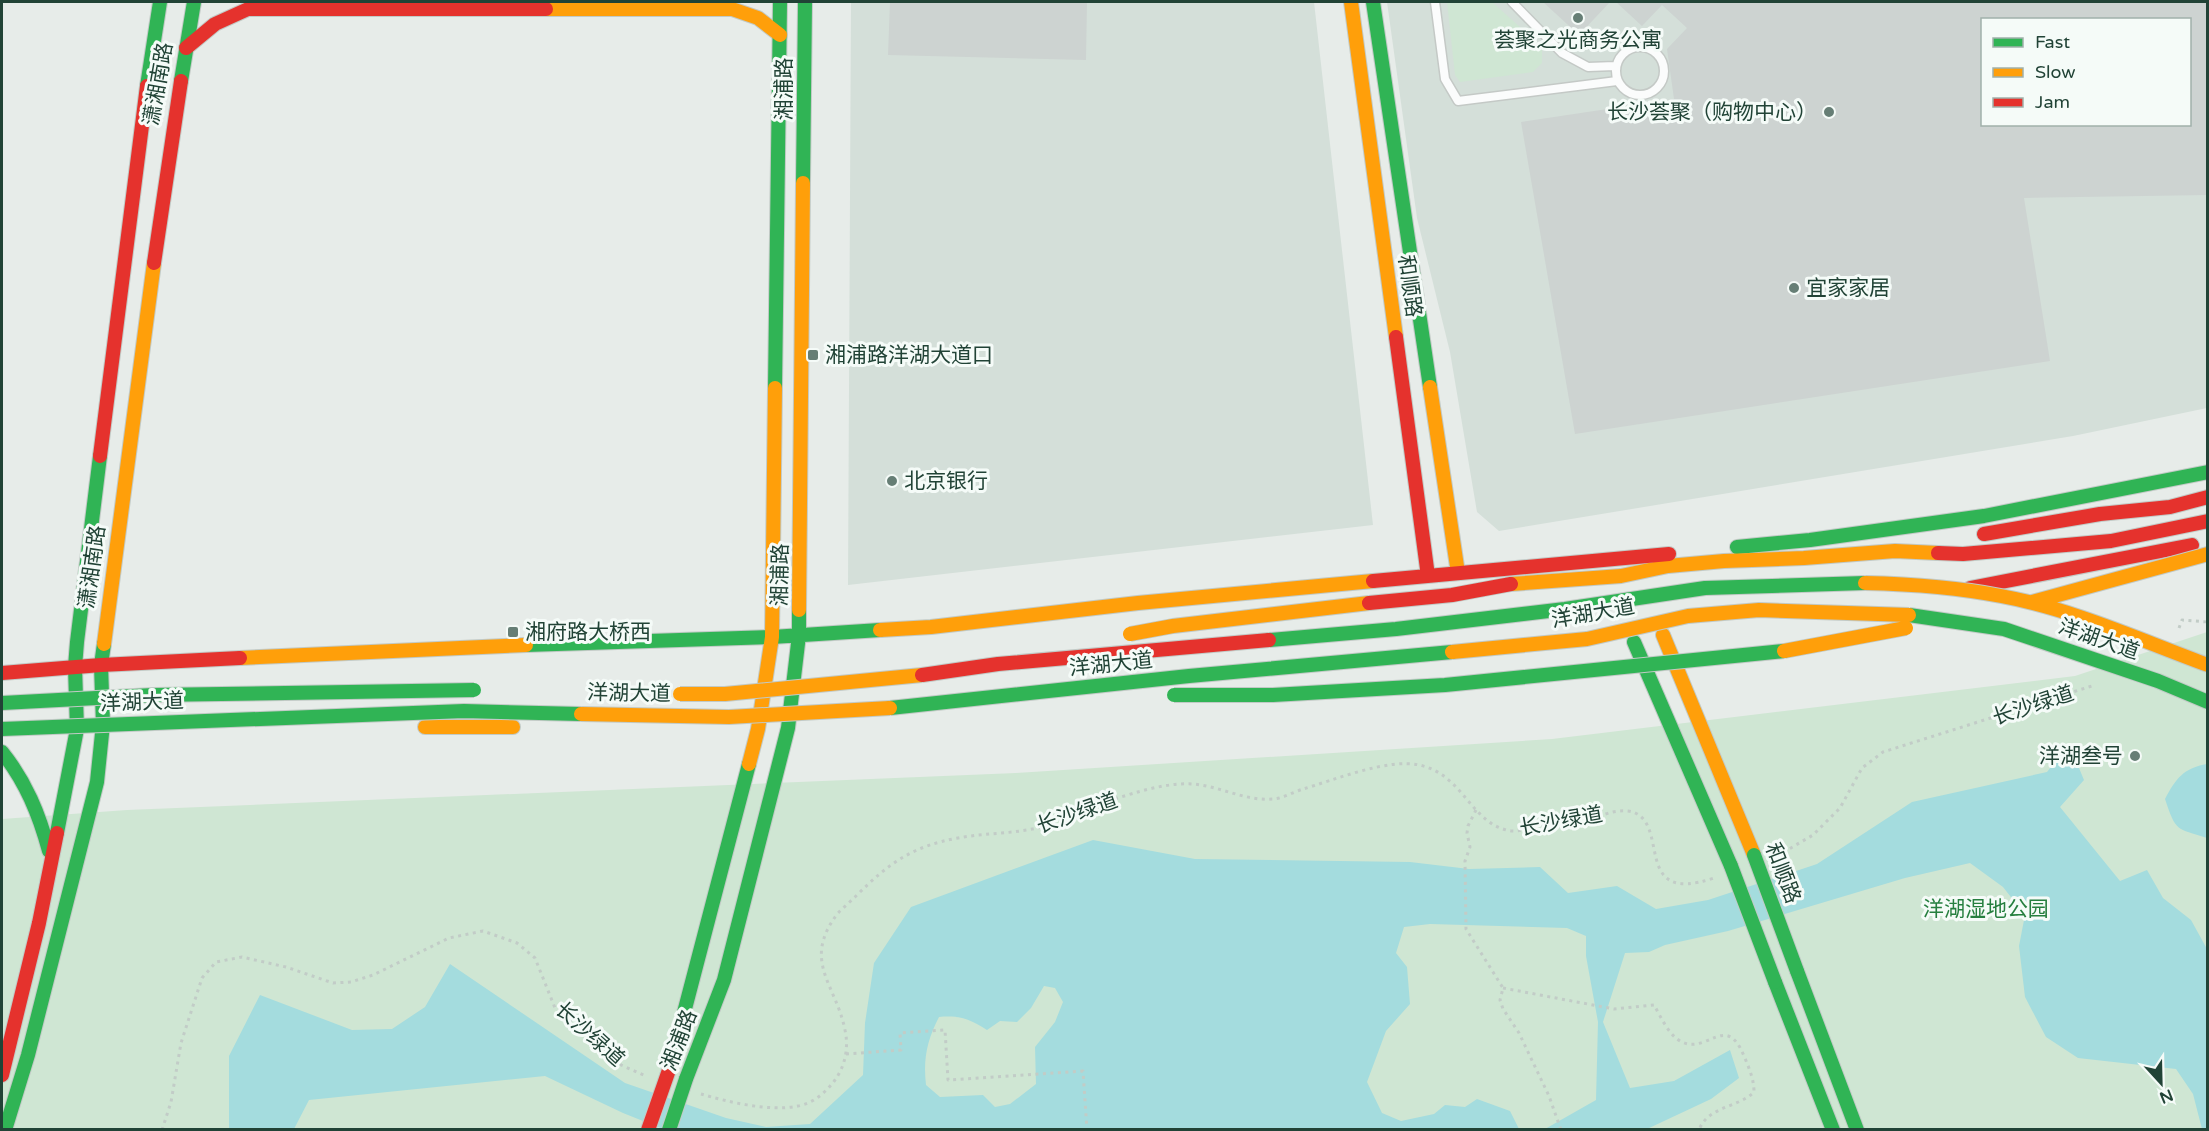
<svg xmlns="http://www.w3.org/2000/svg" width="2209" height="1131" viewBox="0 0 2209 1131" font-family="'Varela Round','Noto Sans SC',sans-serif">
<rect width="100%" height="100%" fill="#e7ece9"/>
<!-- built -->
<path fill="#d4dfd9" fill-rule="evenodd" d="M 851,2 L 1314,2 L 1373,525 L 848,585 Z
M 1387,2 L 2207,2 L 2207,408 L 2073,436 L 1499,531 L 1477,512 L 1450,352 L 1417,218 ZM 1982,20 L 2190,20 L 2190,124 L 1982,124 Z"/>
<!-- green -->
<path fill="#cfe6d3" d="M 1447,2 L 1492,2 L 1542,47 L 1542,63 L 1533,72 L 1460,82 L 1455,75 Z
M 2207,632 L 2207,1129 L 2,1130 L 2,819 L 127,810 L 1016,773 L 1552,739 L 2075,676 Z"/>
<!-- water -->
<path fill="#a4dcde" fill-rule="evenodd" d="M 2069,744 L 2084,780 L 2060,807 L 2120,881 L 2147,870 L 2163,898 L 2191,920 L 2207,949 L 2207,1129 L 2202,1129 L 2193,1094 L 2176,1069 L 2078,1058 L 2046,1037 L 2025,997 L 2019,946 L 2025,915 L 2003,887 L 1970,863 L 1905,878 L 1728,931 L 1665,945 L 1649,952 L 1625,953 L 1603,1022 L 1630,1088 L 1674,1081 L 1730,1050 L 1739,1078 L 1711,1099 L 1647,1129 L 1545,1129 L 1596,1100 L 1598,1022 L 1586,956 L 1586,936 L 1567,928 L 1430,924 L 1404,927 L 1396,953 L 1407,967 L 1410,1004 L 1386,1031 L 1367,1082 L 1382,1113 L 1401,1121 L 1434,1114 L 1445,1105 L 1465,1107 L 1477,1099 L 1510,1111 L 1519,1129 L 663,1129 L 623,1113 L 545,1076 L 309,1100 L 294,1129 L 229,1130 L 229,1056 L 260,995 L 352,1030 L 392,1029 L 425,1007 L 450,964 L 625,1083 L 726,1118 L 766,1127 L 810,1124 L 863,1075 L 865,1023 L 874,963 L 911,907 L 1093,840 L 1195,859 L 1410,862 L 1469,869 L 1540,867 L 1568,893 L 1617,886 L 1656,909 L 1708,900 L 1817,864 L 1912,802 L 2047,772 ZM 1044,986 L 1055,988 L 1063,1002 L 1055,1022 L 1035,1047 L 1036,1084 L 1010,1104 L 995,1107 L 983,1095 L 940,1097 L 926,1085 C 923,1059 927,1040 939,1017 C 959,1015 970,1019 987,1030 L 1000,1021 L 1017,1022 L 1031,1008 Z
M 2207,764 L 2208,764 L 2207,838 C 2176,828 2176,832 2165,799 C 2176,778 2184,768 2207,764 Z"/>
<!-- building -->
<path fill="#cdd3d1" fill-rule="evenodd" d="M 890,2 L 1087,2 L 1086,60 L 888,55 Z
M 1543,2 L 1610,2 L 1579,35 Z
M 1616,2 L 2208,2 L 2208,195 L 2024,198 L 2050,361 L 1575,434 L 1521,122 L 1674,99 L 1667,49 L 1687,28 L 1662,5 L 1642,26 ZM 1983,20 L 2190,20 L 2190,124 L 1983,124 Z"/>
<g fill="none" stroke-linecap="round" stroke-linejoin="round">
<!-- lane casing -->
<g stroke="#c4c9c6" stroke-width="11">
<path id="lane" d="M 1435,2 L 1445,79 L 1458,101 L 1617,81
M 1512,2 L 1562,53 L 1588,67 L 1615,66
M1616 71a24 24 0 1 1 48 0a24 24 0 1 1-48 0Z"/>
</g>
<!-- fast casing -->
<g stroke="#c2cac6" stroke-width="16">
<path id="fast" d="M 1373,2 L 1430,387
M 181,81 L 194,2
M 147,86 L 160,2
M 803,183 L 805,2
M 775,388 L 780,2
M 1737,547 L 1810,540 L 1984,516 L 2208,472
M 1634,642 L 1731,866
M 526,645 L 772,637 L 880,630
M 2,752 C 26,782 39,814 49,851
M 57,833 L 77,729 L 75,667 L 77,642 L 100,456
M 1797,971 L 1857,1130
M 1775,982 L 1833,1130
M 669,1070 L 749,764
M 686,1079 L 724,980 L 788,728 L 799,635 L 799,610
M 5,1130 L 28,1055 L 97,782 L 103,724 L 101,665 L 104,644"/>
</g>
<!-- slow casing -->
<g stroke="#c2cac6" stroke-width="16">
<path id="slow" d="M 1351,2 L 1396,337
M 546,9 L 732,9 L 758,18 L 780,35
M 1430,387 L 1458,573
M 1511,584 L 1621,576 L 1668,566 L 1724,561 L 1804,558 L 1895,551 L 1938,553
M 799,610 L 803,183
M 880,630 L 931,627 L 1138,603 L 1373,581
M 1663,635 L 1754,855
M 104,644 L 154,263
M 240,658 L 526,645
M 425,727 L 513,727
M 749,764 L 758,729 L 772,637 L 775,388"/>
</g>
<!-- jam casing -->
<g stroke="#c2cac6" stroke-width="16">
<path id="jam" d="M 186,48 L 215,24 L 248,9 L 546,9
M 154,263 L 181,81
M 1396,337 L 1428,576
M 100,456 L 147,86
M 1984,534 L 2100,514 L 2170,507 L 2208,497
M 1938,553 L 1963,554 L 2111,541 L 2208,521
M 1373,581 L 1669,554
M 1970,588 L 2192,545
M 2,673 L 101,665 L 240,658
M 2,1075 L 39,923 L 57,833"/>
</g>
<!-- path -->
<path stroke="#c2ccc7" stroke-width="3" stroke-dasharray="3 4.5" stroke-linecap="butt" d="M 2179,628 L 2182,620 L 2208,622
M 1476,810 L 1468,826 L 1467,833 L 1470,847 L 1465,861 L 1466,929 L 1503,988 L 1500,1000 L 1503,1009 L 1519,1033 L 1549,1096 L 1561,1130
M 1777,856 L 1813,835 L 1840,808 L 1862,768 L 1883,752 L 2095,685
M 1503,988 L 1614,1009 L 1654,1005 C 1661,1017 1669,1036 1682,1042 C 1708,1054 1726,1012 1744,1056 C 1749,1068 1754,1079 1754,1092 C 1738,1108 1708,1106 1699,1130
M 846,1054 L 901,1050 L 900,1033 L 945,1030 L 948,1080 L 1083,1071 L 1087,1130
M 701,1094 C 728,1102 770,1112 798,1106 C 814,1103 826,1092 835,1080 C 845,1066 849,1048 845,1030 C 836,984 801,961 838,913 C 844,907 851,901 857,895 C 889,863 913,846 958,838 C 984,833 1011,834 1037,828 C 1062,822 1086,808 1111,800 C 1138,792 1172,780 1201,785 C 1225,789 1248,801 1272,799 C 1282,799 1293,792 1303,789 C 1334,780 1388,758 1419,765 C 1464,774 1471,826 1512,831 C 1523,832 1533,825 1544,824 C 1555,823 1566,824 1577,823 C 1594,820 1610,809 1628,811 C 1674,818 1628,907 1714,878
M 162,1130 L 171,1102 L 181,1043 L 202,978 L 216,962 L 242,957 L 286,967 L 333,983 L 351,982 L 373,975 L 449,938 L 483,931 L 517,943 L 535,958 L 555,1008 L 592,1036 L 621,1065 L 646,1076"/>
<!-- lane -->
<use href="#lane" stroke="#fbfcfc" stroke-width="8"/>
<!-- fast -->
<use href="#fast" stroke="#30b455" stroke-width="14"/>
<!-- slow -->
<use href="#slow" stroke="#ff9f0a" stroke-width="14"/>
<!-- jam -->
<use href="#jam" stroke="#e5322d" stroke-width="14"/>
<!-- fast-bridge casing -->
<g stroke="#c2cac6" stroke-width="16" stroke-linecap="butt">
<path id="fast-bridge" d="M 1909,615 L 2004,629 L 2158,681 L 2208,702
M 1269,640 L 1396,629 L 1565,609 L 1705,588 L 1865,583
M 1174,695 L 1273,695 L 1445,685 L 1784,651
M 2,703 L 153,695 L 474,690
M 890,708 L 1189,676 L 1452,652
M 2,729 L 464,711 L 581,714
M 1754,855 L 1797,971
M 1731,866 L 1775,982
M 669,1130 L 686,1079"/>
</g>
<!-- slow-bridge casing -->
<g stroke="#c2cac6" stroke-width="16" stroke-linecap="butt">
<path id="slow-bridge" d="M 1865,583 C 1910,584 1955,587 2001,596 C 2072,609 2140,640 2208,665
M 2032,602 L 2208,554
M 1130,634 L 1173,626 L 1369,603
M 1784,651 L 1906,628
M 1452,652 L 1587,639 L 1688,616 L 1759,610 L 1909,615
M 680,694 L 725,694 L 922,675
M 581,714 L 729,717 L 890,708"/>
</g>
<!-- jam-bridge casing -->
<g stroke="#c2cac6" stroke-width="16" stroke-linecap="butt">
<path id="jam-bridge" d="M 1369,603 L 1452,595 L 1511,584
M 922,675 L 998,664 L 1269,640
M 648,1130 L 669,1070"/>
</g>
<!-- fast-bridge -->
<use href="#fast-bridge" stroke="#30b455" stroke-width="14"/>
<!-- slow-bridge -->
<use href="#slow-bridge" stroke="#ff9f0a" stroke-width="14"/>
<!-- jam-bridge -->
<use href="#jam-bridge" stroke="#e5322d" stroke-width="14"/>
</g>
<!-- markers -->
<g fill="#667e75" stroke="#f5fbf8" stroke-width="2">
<circle cx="1578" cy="18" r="6"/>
<circle cx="1829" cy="112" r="6"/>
<circle cx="1794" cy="288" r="6"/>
<rect x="807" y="349" width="12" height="12" rx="3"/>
<circle cx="892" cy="481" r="6"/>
<rect x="507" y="626" width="12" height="12" rx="3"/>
<circle cx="2135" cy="756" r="6"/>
</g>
<g text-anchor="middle" stroke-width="6" stroke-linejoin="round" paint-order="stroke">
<!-- poi labels -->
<g font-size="21" fill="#214336" stroke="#f5fbf8" text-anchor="start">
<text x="1578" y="47" text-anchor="middle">荟聚之光商务公寓</text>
<text x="1817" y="119" text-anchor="end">长沙荟聚（购物中心）</text>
<text x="1806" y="295">宜家家居</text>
<text x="825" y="362">湘浦路洋湖大道口</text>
<text x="904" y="488">北京银行</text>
<text x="525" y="639">湘府路大桥西</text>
<text x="2123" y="763" text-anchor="end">洋湖叁号</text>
</g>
<!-- street labels -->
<g font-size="21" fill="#214336" stroke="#f5fbf8">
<text transform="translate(158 84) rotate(-80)" y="7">潇湘南路</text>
<text transform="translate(784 89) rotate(-90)" y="7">湘浦路</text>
<text transform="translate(1410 286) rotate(82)" y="7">和顺路</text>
<text transform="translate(92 567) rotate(-82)" y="7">潇湘南路</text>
<text transform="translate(780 575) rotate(-89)" y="7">湘浦路</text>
<text transform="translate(1593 613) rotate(-10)" y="7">洋湖大道</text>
<text transform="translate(2099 639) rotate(19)" y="7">洋湖大道</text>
<text transform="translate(1111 664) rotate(-6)" y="7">洋湖大道</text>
<text transform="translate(629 693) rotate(1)" y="7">洋湖大道</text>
<text transform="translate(142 702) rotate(-2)" y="7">洋湖大道</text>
<text transform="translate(2033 705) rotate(-18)" y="7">长沙绿道</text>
<text transform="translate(1077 813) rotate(-19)" y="7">长沙绿道</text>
<text transform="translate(1561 821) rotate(-10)" y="7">长沙绿道</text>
<text transform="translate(1783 873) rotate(69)" y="7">和顺路</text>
<text transform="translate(590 1034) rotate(42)" y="7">长沙绿道</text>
<text transform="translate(679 1040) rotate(-69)" y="7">湘浦路</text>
</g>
<!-- park labels -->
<g font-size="21" fill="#267f3f" stroke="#f5fbf8">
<text x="1986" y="916">洋湖湿地公园</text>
</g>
</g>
<!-- border -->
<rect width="2209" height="1131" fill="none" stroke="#214336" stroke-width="6"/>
<!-- legend -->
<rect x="1981" y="18" width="210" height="108" fill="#f5fbf8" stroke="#a0b1aa" stroke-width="1.5"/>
<rect x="1993" y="38" width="30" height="9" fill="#30b455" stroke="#a0b1aa" stroke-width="1.5"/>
<text x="2035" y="48" font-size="18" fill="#214336">Fast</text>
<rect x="1993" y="68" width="30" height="9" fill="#ff9f0a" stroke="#a0b1aa" stroke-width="1.5"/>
<text x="2035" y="78" font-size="18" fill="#214336">Slow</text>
<rect x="1993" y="98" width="30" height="9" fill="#e5322d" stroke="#a0b1aa" stroke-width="1.5"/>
<text x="2035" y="108" font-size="18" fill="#214336">Jam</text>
<!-- north arrow -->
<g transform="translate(2161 1083) rotate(158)" stroke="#f5fbf8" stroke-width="4.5" paint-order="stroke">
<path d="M0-4.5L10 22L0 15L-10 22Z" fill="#214336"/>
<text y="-9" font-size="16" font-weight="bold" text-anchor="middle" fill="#214336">N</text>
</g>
</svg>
